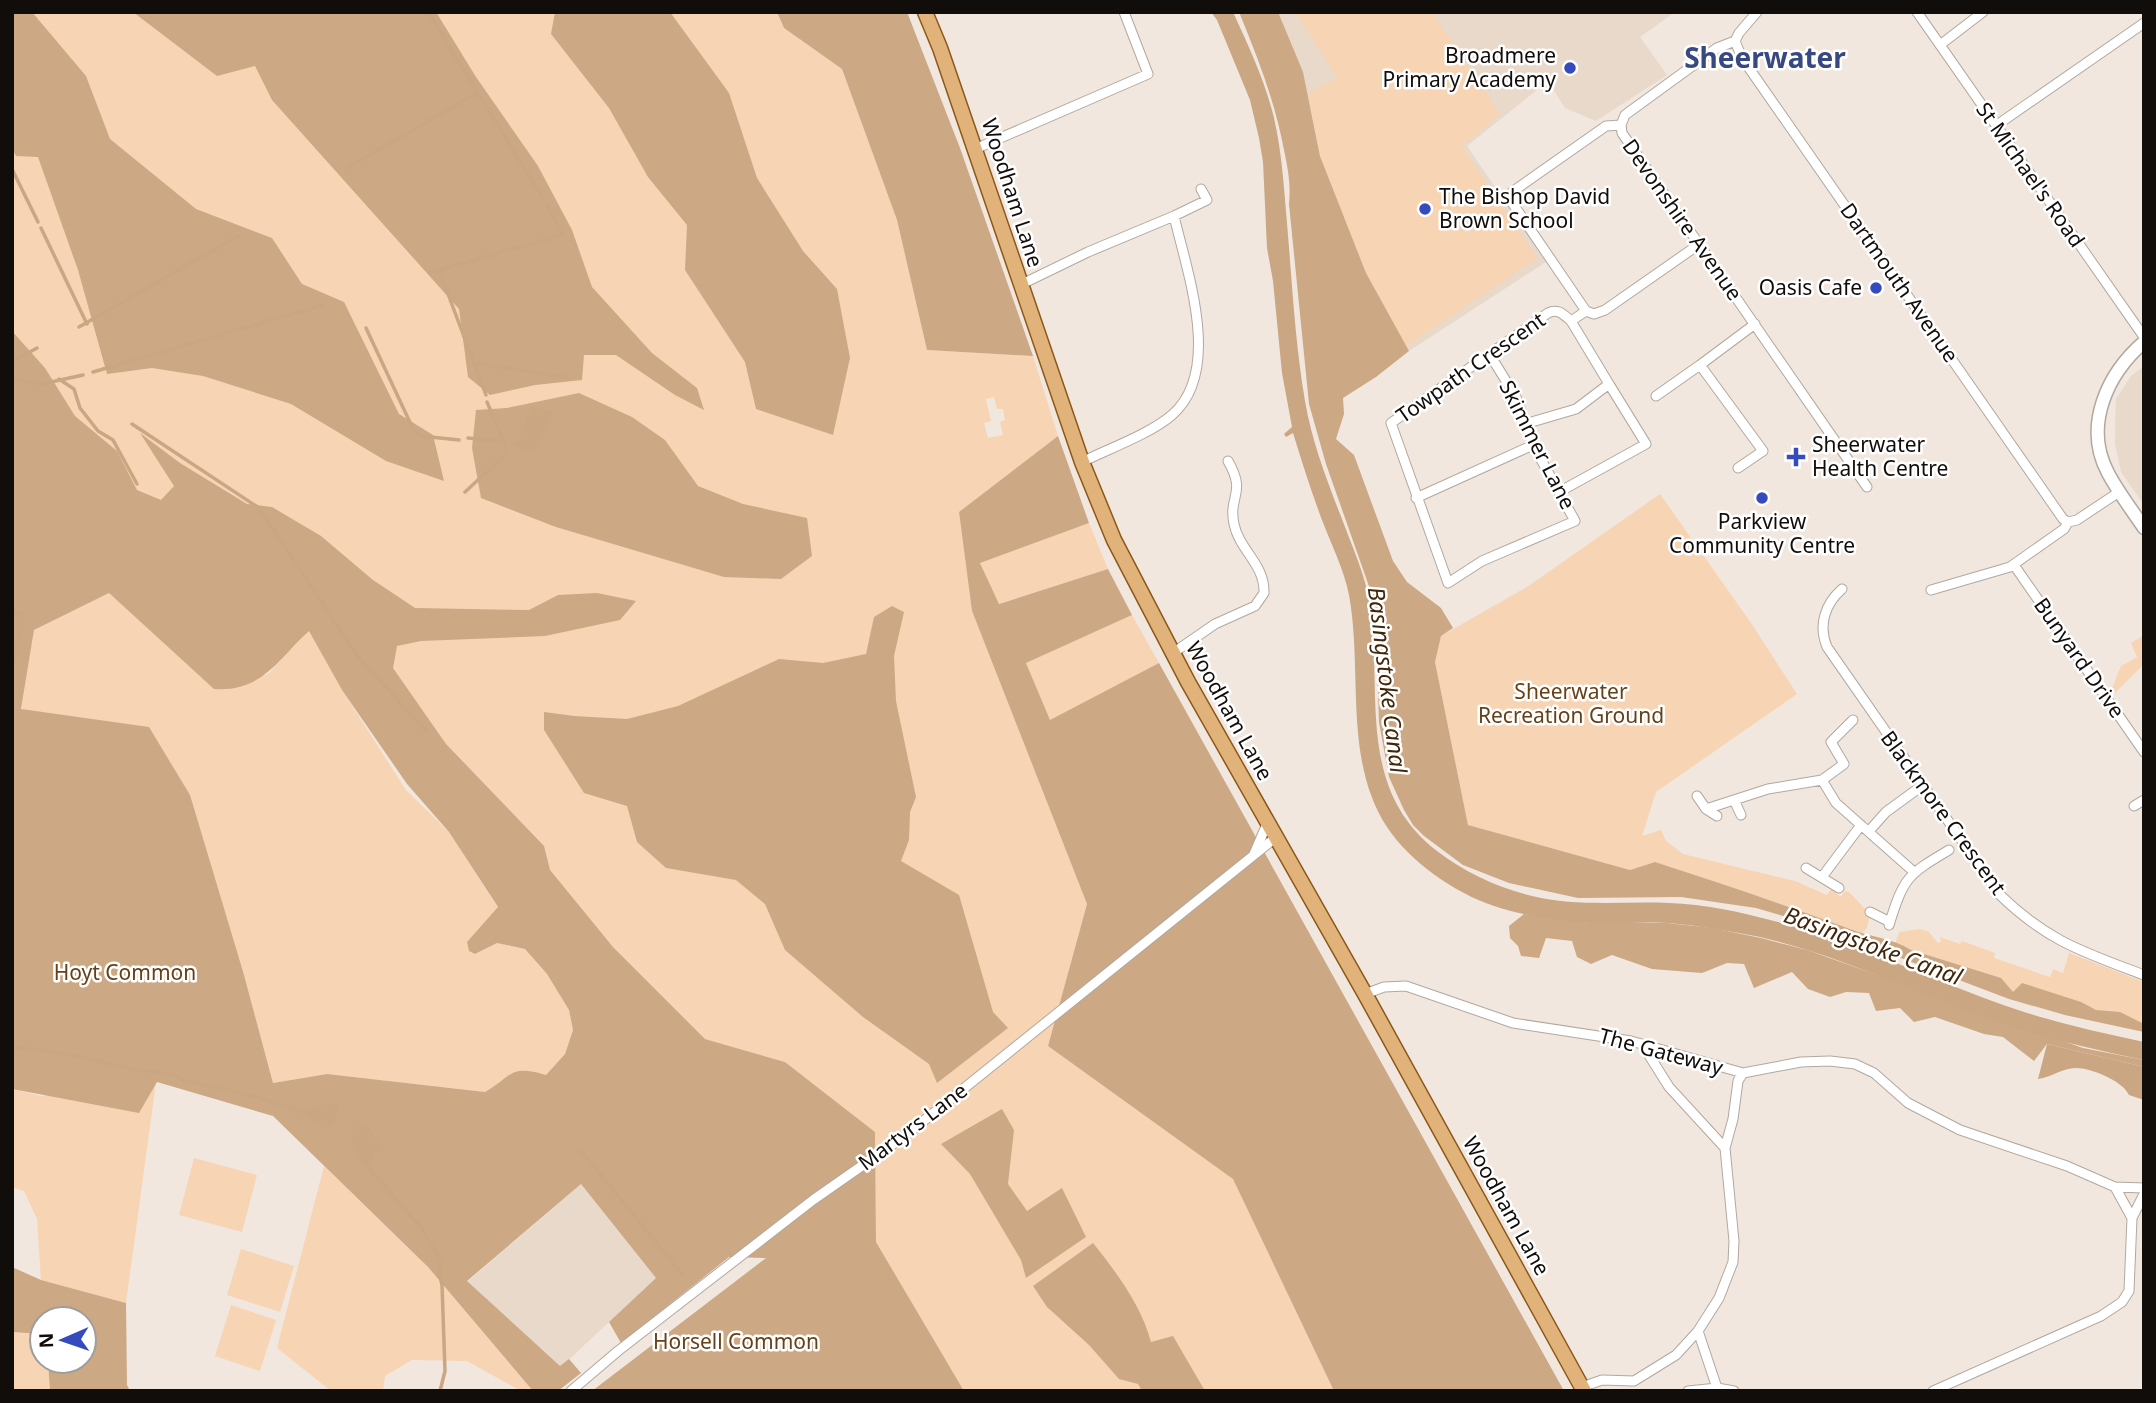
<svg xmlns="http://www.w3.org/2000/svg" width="2156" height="1403" viewBox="0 0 2156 1403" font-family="'Noto Sans',sans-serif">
<rect width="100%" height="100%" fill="#f1e7de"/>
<!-- built -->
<path fill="#e8d9ca" d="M 1278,12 L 1675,12 L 1640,37 L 1667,75 L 1596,121 L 1565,108 L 1548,81 L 1467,146 L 1546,262 L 1409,351 L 1366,273 Z
M 2144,366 L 2144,505 L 2121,472 L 2115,444 L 2115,423 L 2116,399 L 2131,376 Z
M 581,1184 L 656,1278 L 561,1367 L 467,1282 Z"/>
<!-- green -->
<path fill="#f7d4b4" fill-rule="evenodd" d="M 12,12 L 777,12 L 784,28 L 842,69 L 897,220 L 927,350 L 1033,356 L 1058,436 L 959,512 L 972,611 L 1087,904 L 1048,1046 L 1233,1178 L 1334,1391 L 964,1391 L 876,1242 L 875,1132 L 785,1062 L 705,1039 L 613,947 L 250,511 L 152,508 L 12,421 ZM 994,397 L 997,409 L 1003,409 L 1005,420 L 1000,422 L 1003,435 L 988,438 L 984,423 L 991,421 L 986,399 Z
M 1295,12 L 1432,12 L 1500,114 L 1462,146 L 1537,258 L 1405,347 L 1366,273 L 1320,156 L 1308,94 L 1337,77 Z
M 1660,494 L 1751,623 L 1797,694 L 1656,792 L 1642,836 L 1661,830 L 1666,841 L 1683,854 L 1795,881 L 1827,895 L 1831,889 L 1841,897 L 1845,891 L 1849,892 L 1870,914 L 1867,928 L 1862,933 L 1655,862 L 1630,870 L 1468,825 L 1435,662 L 1441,636 L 1527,587 Z
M 1089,523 L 1108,569 L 998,604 L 980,562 Z
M 109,593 L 215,689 L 268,674 L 309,630 L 342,690 L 406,790 L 449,832 L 498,908 L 468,941 L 475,954 L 497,943 L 525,949 L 547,974 L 569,1010 L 573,1030 L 565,1054 L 546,1075 C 509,1064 513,1076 485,1092 L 327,1074 L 273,1083 L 244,975 L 21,709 L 34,630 Z
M 1132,615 L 1159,663 L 1050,721 L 1026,663 Z
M 2144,635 L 2144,664 L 2115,693 L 2112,688 L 2121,666 L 2137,657 L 2131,643 Z
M 1920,929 L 1929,932 L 1938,943 L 1941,942 L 1940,937 L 1960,944 L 1962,941 L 1995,953 L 1994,958 L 2050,977 L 2053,969 L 2063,973 L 2069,953 L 2144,982 L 2144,1032 L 2065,1015 L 1892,954 L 1899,932 Z
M 156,1082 L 126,1303 L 41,1280 L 37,1219 L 24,1191 L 12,1187 L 12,1089 L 41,1096 Z
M 194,1158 L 257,1175 L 242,1232 L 179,1215 Z
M 324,1166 L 428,1267 L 533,1391 L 521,1391 L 467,1361 L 412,1360 L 385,1376 L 383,1391 L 331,1391 L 277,1348 Z
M 241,1249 L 294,1266 L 280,1312 L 227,1295 Z
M 231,1305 L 276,1320 L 260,1371 L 215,1356 Z
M 12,1332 L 42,1334 L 42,1361 L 48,1361 L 50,1391 L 12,1391 Z"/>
<!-- forest -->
<path fill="#cca885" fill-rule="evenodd" d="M 12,12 L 32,12 L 86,76 L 110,139 L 196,209 L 272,238 L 302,284 L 344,302 L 399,414 L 433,435 L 444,481 L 386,461 L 291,404 L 203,376 L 152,368 L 107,374 L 78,270 L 38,157 L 16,156 L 12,148 Z
M 133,12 L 436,12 L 476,77 L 538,166 L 572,230 L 592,287 L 652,353 L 697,388 L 704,410 L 675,395 L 616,355 L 584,355 L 582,380 L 535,385 L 490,395 L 468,377 L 459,309 L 272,100 L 255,66 L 217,76 Z
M 555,12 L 670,12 L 729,93 L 757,178 L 803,251 L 837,289 L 850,358 L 833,435 L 756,409 L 745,362 L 685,270 L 687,225 L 648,177 L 609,108 L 551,34 Z
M 777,12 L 907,12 L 960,148 L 1033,356 L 927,350 L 897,220 L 842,69 L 784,28 Z
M 1239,12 L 1278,12 L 1303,72 L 1320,156 L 1366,273 L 1409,351 L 1376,377 L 1343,398 L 1344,414 L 1336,439 L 1354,455 L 1393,561 L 1407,582 L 1441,608 L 1453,628 L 1441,636 L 1435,662 L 1468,825 L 1630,870 L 1655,862 C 1720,883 1785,905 1850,929 C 1870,937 1892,938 1911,950 L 2001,978 L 2013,992 L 2022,983 L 2081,1002 L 2096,1010 L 2120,1012 L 2144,1024 L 2144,1032 L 2065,1015 L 2009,999 L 1814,925 L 1756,908 L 1681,897 L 1578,898 L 1509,883 L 1463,865 L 1424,836 L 1413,825 L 1404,810 L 1389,777 L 1379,722 L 1376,631 L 1371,592 L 1326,464 L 1309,404 L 1289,204 C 1291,185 1288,169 1284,150 C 1275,102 1258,58 1239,12 Z
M 12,331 L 45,368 L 75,416 L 117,451 L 137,490 L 161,500 L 174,486 L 140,433 L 180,463 L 247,504 L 272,507 L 321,536 L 373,580 L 415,608 L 529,610 L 558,595 L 597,593 L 636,601 L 620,620 L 545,636 L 421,641 L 397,646 L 393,668 L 446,744 L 544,846 L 550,870 L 613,947 L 705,1039 L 785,1062 L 875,1132 L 876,1242 L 964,1391 L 592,1391 L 766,1258 L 729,1257 L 621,1343 L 609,1322 L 656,1278 L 581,1184 L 467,1281 L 560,1366 L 569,1359 L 581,1373 L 558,1391 L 533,1391 L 428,1267 L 273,1116 L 157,1082 L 139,1113 L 12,1089 ZM 109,593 L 214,689 C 263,692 278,659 309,631 L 342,690 L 407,784 L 449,832 L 498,907 L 467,942 L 469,951 L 475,954 L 497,943 L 525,949 L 547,974 L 569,1010 L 573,1030 L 565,1054 L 546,1075 C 509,1064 513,1076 485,1092 L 327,1074 L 273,1083 L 244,975 L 190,795 L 149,727 L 21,709 L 34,630 Z
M 579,393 L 632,417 L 665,440 L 698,486 L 743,504 L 807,518 L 812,556 L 781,579 L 724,577 L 556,527 L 481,498 L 472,448 L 476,410 L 507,408 Z
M 1058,436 L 1089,523 L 980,563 L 999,604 L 1108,569 L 1132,615 L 1026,663 L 1050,720 L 1159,663 L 1564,1391 L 1334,1391 L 1233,1179 L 1048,1046 L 1087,904 L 972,611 L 959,512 Z
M 892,606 L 904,612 L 894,656 L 896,701 L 916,797 L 910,812 L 909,840 L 901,861 L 959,895 L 993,1012 L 1008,1028 L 937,1083 L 929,1064 L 863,1017 L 785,950 L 765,904 L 736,880 L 666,868 L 637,842 L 627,806 L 584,793 L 544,730 L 544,712 L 574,716 L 627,719 L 678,706 L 779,659 L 823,663 L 866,654 L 874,617 Z
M 1524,914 L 1591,923 L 1667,923 L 1712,928 L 1761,938 L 1807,950 L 2083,1048 L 2144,1060 L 2144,1067 L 2047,1044 L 2034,1061 L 2003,1037 L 1984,1034 L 1935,1017 L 1914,1022 L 1900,1008 L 1876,1011 L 1869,993 L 1846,992 L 1830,997 L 1808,989 L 1792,972 L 1754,988 L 1744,964 L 1727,963 L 1702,973 L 1652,969 L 1612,955 L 1591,964 L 1577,957 L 1572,941 L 1546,938 L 1539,958 L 1521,956 L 1518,946 L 1510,938 L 1509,926 Z
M 1002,1109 L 1014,1130 L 1008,1184 L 1027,1211 L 1062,1188 L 1086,1237 L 1026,1278 L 1021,1260 L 970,1174 L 941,1144 Z
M 1093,1243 C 1117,1273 1141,1305 1151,1342 L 1173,1336 L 1205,1391 L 1142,1391 L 1138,1384 L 1119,1379 L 1089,1345 L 1047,1307 L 1033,1286 Z
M 12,1267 L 41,1280 L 126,1303 L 127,1385 L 130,1391 L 50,1391 L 48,1361 L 84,1361 L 84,1319 L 42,1319 L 42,1334 L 12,1332 Z"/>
<!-- water -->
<path fill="#caa683" d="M 1211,12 L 1233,12 C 1249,47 1265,81 1274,118 C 1282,153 1284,188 1287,223 C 1292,282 1295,342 1305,401 C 1313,449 1333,495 1350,540 C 1356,555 1362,571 1366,586 C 1388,679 1349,783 1437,851 C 1466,873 1496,887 1532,896 C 1577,907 1623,901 1669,903 C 1704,904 1740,912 1774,921 C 1850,940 1921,975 1995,1002 C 2043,1020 2093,1031 2144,1042 L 2144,1060 C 2086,1048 2029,1035 1973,1013 C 1903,987 1834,954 1760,937 C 1730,931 1700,926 1669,923 C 1643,921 1616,925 1590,923 C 1557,921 1525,916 1494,906 C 1455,893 1410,862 1387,827 C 1343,760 1363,671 1349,595 C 1344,569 1331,544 1322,520 C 1311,491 1302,462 1293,433 L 1286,437 L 1284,434 L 1292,427 L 1282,373 L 1273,281 L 1267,248 L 1263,162 L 1259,138 L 1250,100 L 1217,20 Z
M 531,407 L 554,411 L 534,451 L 523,452 L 510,441 L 519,441 Z
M 2047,1044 L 2144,1067 L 2144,1100 L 2129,1095 C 2123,1081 2091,1068 2076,1068 C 2062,1068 2052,1077 2038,1079 Z
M 331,1103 L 338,1105 L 335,1122 L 328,1129 L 312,1122 L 301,1111 Z
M 360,1124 L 367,1125 L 382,1148 L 374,1154 L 370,1169 L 363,1165 L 352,1146 L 352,1132 Z"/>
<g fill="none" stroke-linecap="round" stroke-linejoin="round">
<!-- stream -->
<path stroke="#caa683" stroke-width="3.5" d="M 428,12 L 542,197
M 347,168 L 477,93
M 12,169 L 38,222
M 547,206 L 563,235
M 41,228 L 87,324
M 439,270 L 486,395
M 432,272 L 562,235
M 79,327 L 238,236
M 366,328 L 414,431 L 421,436 L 459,440
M 12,362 L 37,348
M 474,363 L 565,377
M 93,372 L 323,305
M 12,379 L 42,384 L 83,375
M 59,379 L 74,389 L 80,408 L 98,431 L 113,440 L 137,484
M 132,424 L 259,508 L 358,657 L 426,731
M 468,438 L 504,442
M 465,492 L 507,453 L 504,442 L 487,402
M 12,611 L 21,613 L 23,623 L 12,663
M 12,1047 L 68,1054 L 128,1068 L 173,1075 L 185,1081 L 253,1096 L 301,1111
M 581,1151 L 683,1275
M 370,1169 L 423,1230 L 442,1263 L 439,1272 L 442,1285 L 445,1371 L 440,1391"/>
<!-- minor casing -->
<g stroke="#b1a8a0" stroke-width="11">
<path id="minor" d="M 1917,12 L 2144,337
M 1735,41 L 1742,58 L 2063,519 L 2068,522
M 1735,41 L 1717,48 L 1625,115 L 1621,125 L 1622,133 L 1867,487
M 1735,41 L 1739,33 L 1757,12
M 1940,45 L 1983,12
M 1621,125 L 1606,126 L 1512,192 L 1513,204 L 1586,311 L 1594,314 L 1605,310 L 1698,245
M 1997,125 L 2144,23
M 975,149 L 1148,74 L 1124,12
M 1020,285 L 1088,252 L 1174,216 L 1207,200 L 1201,189
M 1490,355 L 1516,397 L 1533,445 L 1575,521 L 1482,561 L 1448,583 L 1391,423 L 1548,313 C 1558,308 1563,314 1571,321 L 1586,311
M 1700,365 L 1755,324
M 1656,396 L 1700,365 L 1763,451 L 1738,468
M 1525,424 L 1576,409 L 1609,384 L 1571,321
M 1082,462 C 1108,449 1150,434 1172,415 C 1223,371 1187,272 1174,216
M 1559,492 L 1646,444 L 1609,384
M 1416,498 L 1533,445
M 2014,565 L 2144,752
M 1842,589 C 1825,604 1818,625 1827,647 L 1999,894 C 2047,941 2083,952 2144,975
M 1931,590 L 2010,567 L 2064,529 L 2068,522 L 2077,520 L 2119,492
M 1173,653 L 1215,624 L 1255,606 L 1264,593 C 1265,564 1239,550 1234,524 C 1228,495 1247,494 1228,461
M 1822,780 L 1836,803 L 1914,872
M 1697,796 L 1706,809 L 1717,816
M 1734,800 L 1741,815
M 2134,806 L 2144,800
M 1706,809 L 1768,789 L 1822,780 L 1844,764 L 1831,742 L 1853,720
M 1869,831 L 1886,812 L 1923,785
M 1254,854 L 1267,824
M 1806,868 L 1839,888
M 1822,877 L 1861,825
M 1870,912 L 1890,922
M 1889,925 C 1904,877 1907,875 1949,850
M 1365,994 L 1384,987 L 1406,986 L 1513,1023 L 1631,1041 L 1743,1073 L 1801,1062 L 1830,1061 L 1855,1064 L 1874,1073 L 1908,1103 L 1960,1130 L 2067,1166 L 2115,1187 L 2144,1188
M 1642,1044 L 1669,1087 L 1725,1148 L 1734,1241 L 1733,1262 L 1719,1298 L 1698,1331 L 1717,1388 L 1734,1391
M 1725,1148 L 1733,1119 L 1738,1081 L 1743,1073
M 2115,1187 L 2132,1218
M 1582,1387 L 1602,1380 L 1634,1381 L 1676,1355 L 1698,1331
M 571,1391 L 618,1351 L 813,1200 L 906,1135 L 1275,838
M 1688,1391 L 1717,1388
M 1933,1391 L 2101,1316 L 2122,1302 L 2129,1291 L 2132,1218 L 2144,1194"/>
</g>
<!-- tertiary casing -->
<g stroke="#b1a8a0" stroke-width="15">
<path id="tertiary" d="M 2144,342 C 2107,374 2083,426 2108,473 C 2118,492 2132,510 2144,528"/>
</g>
<!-- primary casing -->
<g stroke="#8b581a" stroke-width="17">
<path id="primary" d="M 925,12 L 940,48 L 1082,462 L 1114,540 L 1188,682 L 1365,994 L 1584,1391"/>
</g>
<!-- minor -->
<use href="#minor" stroke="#fff" stroke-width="9"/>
<!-- tertiary -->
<use href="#tertiary" stroke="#fff" stroke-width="12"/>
<!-- primary -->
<use href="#primary" stroke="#e1b37a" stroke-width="14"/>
</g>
<!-- markers -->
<g fill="#354bbd" stroke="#fff" stroke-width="2.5">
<circle cx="1570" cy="68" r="7"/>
<circle cx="1425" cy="209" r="7"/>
<circle cx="1876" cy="288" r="7"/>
<path d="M1792.5 446.5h7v7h7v7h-7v7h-7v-7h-7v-7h7z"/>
<circle cx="1762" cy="498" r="7"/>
</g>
<g text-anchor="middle" stroke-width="5" stroke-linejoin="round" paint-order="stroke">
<!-- poi labels -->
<g font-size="21" fill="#110d0b" stroke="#fff" text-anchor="end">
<text x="1556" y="63">Broadmere<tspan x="1556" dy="24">Primary Academy</tspan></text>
<text x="1439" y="204" text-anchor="start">The Bishop David<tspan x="1439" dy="24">Brown School</tspan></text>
<text x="1862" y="295">Oasis Cafe</text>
<text x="1812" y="452" text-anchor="start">Sheerwater<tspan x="1812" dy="24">Health Centre</tspan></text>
<text x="1762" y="529" text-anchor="middle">Parkview<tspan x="1762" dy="24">Community Centre</tspan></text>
</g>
<!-- street labels -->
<g font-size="21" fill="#110d0b" stroke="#fff">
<text transform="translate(2030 175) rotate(55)" y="7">St Michael's Road</text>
<text transform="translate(1012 193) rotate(72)" y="7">Woodham Lane</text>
<text transform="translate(1682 220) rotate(55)" y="7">Devonshire Avenue</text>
<text transform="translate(1899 283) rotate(55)" y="7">Dartmouth Avenue</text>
<text transform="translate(1471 368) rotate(-35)" y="7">Towpath Crescent</text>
<text transform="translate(1537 445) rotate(63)" y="7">Skimmer Lane</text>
<text transform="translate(2079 658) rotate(55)" y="7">Bunyard Drive</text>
<text transform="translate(1229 711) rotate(61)" y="7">Woodham Lane</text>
<text transform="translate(1943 813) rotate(54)" y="7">Blackmore Crescent</text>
<text transform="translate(1661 1052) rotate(15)" y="7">The Gateway</text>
<text transform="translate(913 1127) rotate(-37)" y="7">Martyrs Lane</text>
<text transform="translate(1506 1206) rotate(61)" y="7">Woodham Lane</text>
</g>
<!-- park labels -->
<g font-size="21" fill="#664118" stroke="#fff">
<text x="1571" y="699">Sheerwater<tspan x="1571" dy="24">Recreation Ground</tspan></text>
<text x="125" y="980">Hoyt Common</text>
<text x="736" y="1349">Horsell Common</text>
</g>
<!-- water labels -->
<g font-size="23" font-style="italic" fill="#40270a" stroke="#fff">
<text transform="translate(1387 680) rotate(83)" y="8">Basingstoke Canal</text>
<text transform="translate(1873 946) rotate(20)" y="8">Basingstoke Canal</text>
</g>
<!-- district labels -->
<g font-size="28" font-weight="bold" fill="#374883" stroke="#fff">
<text x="1765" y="68">Sheerwater</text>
</g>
</g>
<!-- border -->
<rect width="2156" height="1403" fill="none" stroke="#110d0b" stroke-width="28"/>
<!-- north arrow -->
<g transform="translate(63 1340) rotate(268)"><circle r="33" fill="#ffffff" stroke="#a09e9d" stroke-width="2"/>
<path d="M0-5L12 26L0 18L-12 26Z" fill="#354bbd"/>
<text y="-10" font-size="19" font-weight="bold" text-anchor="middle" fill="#110d0b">N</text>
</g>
</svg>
